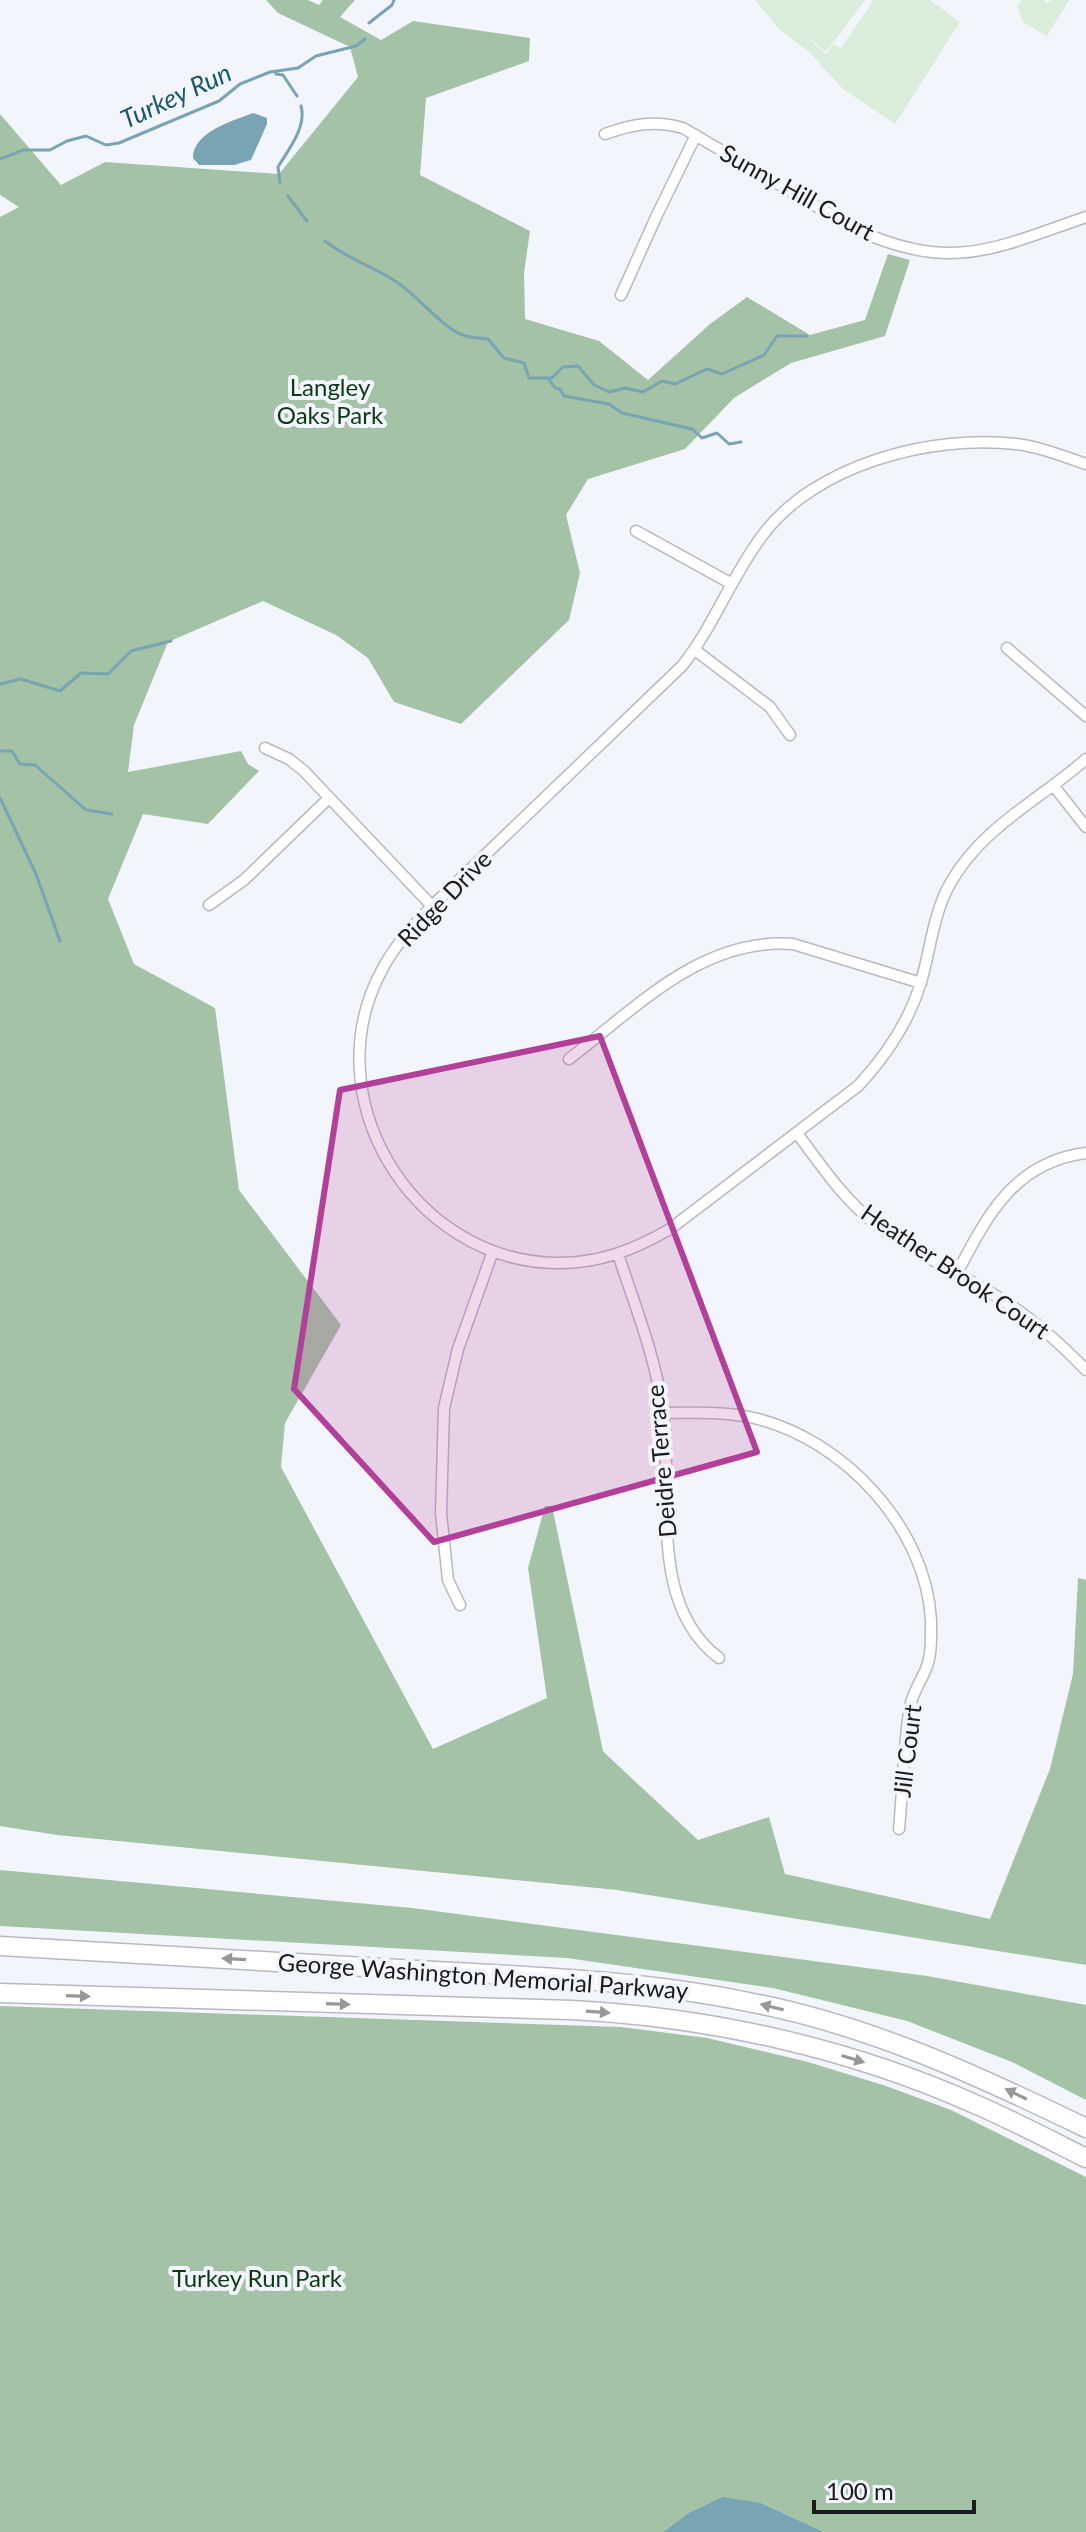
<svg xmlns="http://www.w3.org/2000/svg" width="1086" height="2532" viewBox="0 0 1086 2532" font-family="Lato,sans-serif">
<rect width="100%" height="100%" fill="#f3f5fc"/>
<!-- green -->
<path fill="#d9edda" d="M 755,0 L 865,0 L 826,52 L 800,31 L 826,54 L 834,44 L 841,48 L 872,3 L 872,0 L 930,0 L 960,22 L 895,124 L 843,89 L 809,52 L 779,29 Z
M 1022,0 L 1044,0 L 1047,3 L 1052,0 L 1069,0 L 1047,36 L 1023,22 L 1017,6 Z"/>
<!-- forest -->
<path fill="#a4c2a5" d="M 266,0 L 308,0 L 319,5 L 323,0 L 355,0 L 340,17 L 381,40 L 413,21 L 530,38 L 529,61 L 426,98 L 420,175 L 530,231 L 524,273 L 525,319 L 599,341 L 648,380 L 710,324 L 747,297 L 810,335 L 865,320 L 888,254 L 910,260 L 885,336 L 791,363 L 734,398 L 685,449 L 588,479 L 566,515 L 580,573 L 569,620 L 461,724 L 394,702 L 368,658 L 336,635 L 263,601 L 168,642 L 134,725 L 128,772 L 241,751 L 248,764 L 259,771 L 208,824 L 143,814 L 108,899 L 134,964 L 215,1008 L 239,1190 L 341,1325 L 285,1423 L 281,1467 L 433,1749 L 547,1698 L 528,1568 L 545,1506 L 552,1506 L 603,1751 L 610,1758 L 698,1840 L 769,1817 L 785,1874 L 990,1919 L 1050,1769 L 1073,1674 L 1078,1578 L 1086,1580 L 1086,1965 L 617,1890 L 57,1835 L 0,1826 L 0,217 L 19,207 L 0,195 L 0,114 L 61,185 L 105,162 L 279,174 L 358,77 L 350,47 L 278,13 Z
M 0,1870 L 412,1908 L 927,1976 L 1086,2005 L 1086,2100 L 1012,2062 L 907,2021 L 773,1988 L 567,1958 L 0,1926 Z
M 0,2006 L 621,2027 L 707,2038 L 808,2062 L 886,2086 L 951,2110 L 1086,2177 L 1086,2532 L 824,2532 L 761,2503 L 687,2514 L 663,2532 L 0,2532 Z"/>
<!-- water -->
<path fill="#78a4b3" d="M 253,113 L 267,118 L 267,124 L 251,160 L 234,165 L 199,165 L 193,158 C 193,132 232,121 253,113 Z
M 723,2497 L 761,2503 L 824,2532 L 663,2532 L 687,2514 Z"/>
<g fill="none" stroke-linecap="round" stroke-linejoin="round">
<!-- stream -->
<path stroke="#78a4b3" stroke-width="3" d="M 369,23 L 392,5 L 394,0
M 276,74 L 283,75 L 297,96
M 0,159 L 23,150 L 50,150 L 67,141 L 86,136 L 106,145 L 119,143 L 219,101 L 240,84 L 270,72 L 298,68 L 316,56 L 356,46 L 365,39
M 280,183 L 278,167 C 288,150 307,127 301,106
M 288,196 L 307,221
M 325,241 C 348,259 372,266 395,281 C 416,294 445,330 463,335 C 471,338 480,338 488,339 L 504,358 L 524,363 L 529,378 L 552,378 L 563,367 L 578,366 L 594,385 L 609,392 L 625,388 L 643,392 L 662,381 L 675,384 L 707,369 L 722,374 L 764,355 L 777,336 L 807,336
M 548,378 L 555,388 L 560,389 L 564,396 L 609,404 L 622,413 L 692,429 L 702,438 L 717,433 L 729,444 L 741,442
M 0,684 L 21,679 L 60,691 L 81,673 L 108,674 L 131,651 L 171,641
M 0,751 L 12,751 L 20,764 L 35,765 L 86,810 L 112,814
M 0,798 L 36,874 L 60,941"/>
<!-- street casing -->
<g stroke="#b8b9c0" stroke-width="13">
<path id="street" d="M 605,134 C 633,124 654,120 683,128 L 855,229 C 952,273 993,249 1086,217
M 621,295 L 657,215 L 696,135
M 1086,464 C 1063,456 1040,447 1016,444 C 931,434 814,465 762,536 C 731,577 714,626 682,666 L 432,906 C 414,925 395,945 383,968 C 312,1095 411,1260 555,1263 C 598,1264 634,1250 670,1229 L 858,1086 C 886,1056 909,1022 921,982 C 931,948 933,913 951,882 C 983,826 1040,800 1086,759
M 636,531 L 732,584
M 1007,648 L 1086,716
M 695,650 L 770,707 L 790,735
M 265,748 L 289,759 L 304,771 L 432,906
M 1053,785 L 1086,827
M 209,905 L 244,880 L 329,798
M 569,1059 C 636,1008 702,937 793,944 L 921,983
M 797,1133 C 821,1166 846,1202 878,1226 C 916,1254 961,1274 1001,1299 C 1032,1318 1061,1344 1086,1370
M 618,1254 C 635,1306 656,1358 663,1412 C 674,1491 646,1603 719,1658
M 957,1273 C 987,1216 1014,1162 1086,1153
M 663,1413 C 693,1413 725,1411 754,1418 C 843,1439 926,1527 931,1620 C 931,1636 932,1654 926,1669 C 921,1681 912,1694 910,1707 C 903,1747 903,1789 899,1829
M 460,1605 L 448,1580 L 441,1513 L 444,1408 L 458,1349 L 493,1251"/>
</g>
<!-- highway casing -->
<g stroke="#b8b9c0" stroke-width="21">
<path id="highway" d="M 0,1946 C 139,1954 278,1962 417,1970 C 529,1976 643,1980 753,2003 C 871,2026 979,2076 1086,2128
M 0,1993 L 571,2010 C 710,2017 850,2048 977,2105 C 1014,2121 1050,2140 1086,2158"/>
</g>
<!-- street -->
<use href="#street" stroke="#fff" stroke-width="10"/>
<!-- highway -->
<use href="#highway" stroke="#fff" stroke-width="18"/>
</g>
<!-- one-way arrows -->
<defs><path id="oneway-solid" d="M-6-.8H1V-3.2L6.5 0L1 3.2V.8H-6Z" transform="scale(2)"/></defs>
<g fill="#98989a">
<use href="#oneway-solid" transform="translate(234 1959) rotate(-177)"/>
<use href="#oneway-solid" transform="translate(78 1996) rotate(2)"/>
<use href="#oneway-solid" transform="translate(338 2004) rotate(2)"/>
<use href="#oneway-solid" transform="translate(772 2007) rotate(-166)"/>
<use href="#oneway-solid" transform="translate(598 2012) rotate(4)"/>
<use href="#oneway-solid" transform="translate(853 2059) rotate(17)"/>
<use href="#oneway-solid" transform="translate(1016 2094) rotate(-154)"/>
</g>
<!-- marked area -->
<path fill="#b23f98" fill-opacity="0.2" stroke="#b23f98" stroke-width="6" stroke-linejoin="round" d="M 600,1036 L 757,1452 L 434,1542 L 294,1389 L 340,1090 Z"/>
<g text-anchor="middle" stroke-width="8" stroke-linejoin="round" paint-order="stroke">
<!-- street labels -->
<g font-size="24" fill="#1b1b1e" stroke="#f3f5fc">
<text transform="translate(797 193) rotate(29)" y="8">Sunny Hill Court</text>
<text transform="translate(445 899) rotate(-46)" y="8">Ridge Drive</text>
<text transform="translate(955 1272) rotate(34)" y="8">Heather Brook Court</text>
<text transform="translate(662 1461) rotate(-95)" y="8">Deidre Terrace</text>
<text transform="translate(908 1751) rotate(-83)" y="8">Jill Court</text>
<text transform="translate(483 1977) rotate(4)" y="8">George Washington Memorial Parkway</text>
</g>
<!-- park labels -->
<g font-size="24" fill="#0b3b14" stroke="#f3f5fc">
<text x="330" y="396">Langley<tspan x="330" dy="28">Oaks Park</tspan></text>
<text x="257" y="2287">Turkey Run Park</text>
</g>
<!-- water labels -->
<g font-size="26" font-style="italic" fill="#1d5869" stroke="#f3f5fc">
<text transform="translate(176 96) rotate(-25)" y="9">Turkey Run</text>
</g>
</g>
<!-- scale -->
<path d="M814 2500v12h160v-12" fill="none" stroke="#1b1b1e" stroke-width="4"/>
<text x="826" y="2500" font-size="24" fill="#1b1b1e" stroke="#f3f5fc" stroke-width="6" paint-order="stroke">100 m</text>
</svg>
